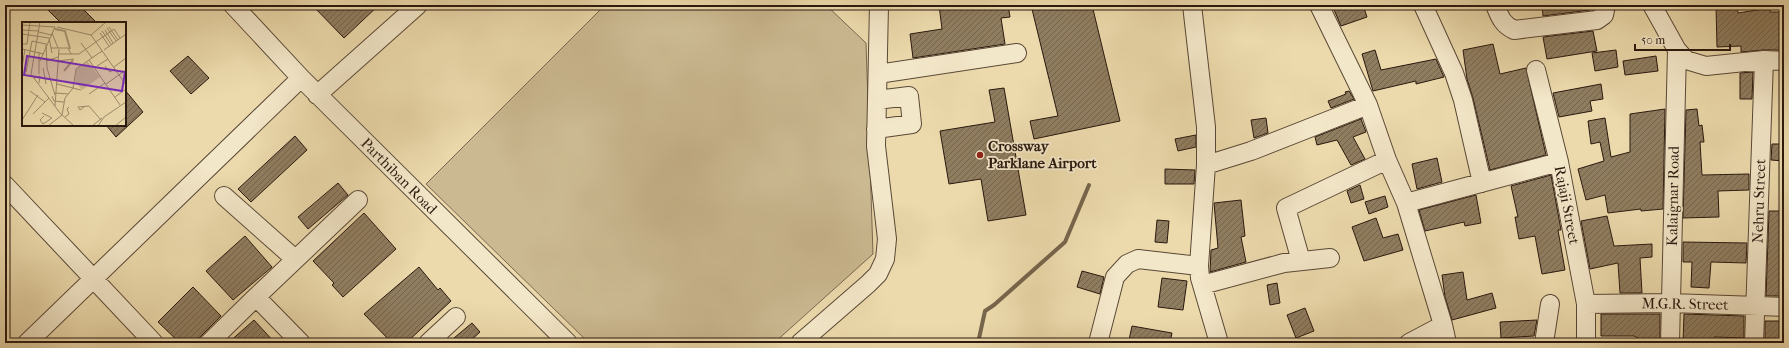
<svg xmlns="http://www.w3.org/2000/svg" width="1789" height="348" viewBox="0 0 1789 348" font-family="'IM FELL French Canon',serif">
<defs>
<pattern id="building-hatch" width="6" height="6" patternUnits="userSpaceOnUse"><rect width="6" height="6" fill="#8f7d60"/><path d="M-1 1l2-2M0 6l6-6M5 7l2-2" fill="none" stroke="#75654e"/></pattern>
</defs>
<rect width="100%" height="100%" fill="#ecdaac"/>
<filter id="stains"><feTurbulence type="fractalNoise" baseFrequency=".005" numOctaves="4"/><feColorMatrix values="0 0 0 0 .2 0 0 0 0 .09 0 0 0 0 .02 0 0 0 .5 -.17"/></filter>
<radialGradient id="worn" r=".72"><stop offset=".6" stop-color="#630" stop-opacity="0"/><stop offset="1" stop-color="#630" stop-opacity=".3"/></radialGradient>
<!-- green -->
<path fill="#cbb991" stroke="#7a6850" d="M 605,5 L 826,5 L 866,43 L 873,254 L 774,343 L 589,343 L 426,184 Z"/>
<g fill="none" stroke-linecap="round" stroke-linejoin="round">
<!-- stream -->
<path stroke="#77654c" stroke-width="4" d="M 978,343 L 985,311 L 994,305 L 1065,242 L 1089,185"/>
</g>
<!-- building -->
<path fill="url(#building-hatch)" stroke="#2a180e" d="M 43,5 L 79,5 L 97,23 L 61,23 Z
M 312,5 L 379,5 L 344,38 Z
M 939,5 L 1008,5 L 1010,17 L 1001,18 L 1005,44 L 913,58 L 910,34 L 942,29 Z
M 1031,5 L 1092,5 L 1120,121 L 1034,139 L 1030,121 L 1058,116 Z
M 1332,5 L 1363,5 L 1367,17 L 1341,26 Z
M 1542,5 L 1589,5 L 1590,10 L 1543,16 Z
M 1716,5 L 1737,5 L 1738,13 L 1770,8 L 1770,12 L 1784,12 L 1784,50 L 1763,50 L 1741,52 L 1741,46 L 1717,47 Z
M 1593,31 L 1597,51 L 1547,59 L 1543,37 Z
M 1493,44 L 1500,74 L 1526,68 L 1546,155 L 1490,170 L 1473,98 L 1467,79 L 1463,50 Z
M 1375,50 L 1381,70 L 1436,59 L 1444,77 L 1416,84 L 1416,81 L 1373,91 L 1362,54 Z
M 1616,50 L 1618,67 L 1595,71 L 1592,53 Z
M 188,56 L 209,78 L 191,94 L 170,71 Z
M 1656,56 L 1658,71 L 1625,75 L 1623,61 Z
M 1753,72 L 1752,99 L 1740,99 L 1740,73 Z
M 1601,84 L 1603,99 L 1590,101 L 1592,111 L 1559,117 L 1553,93 Z
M 1004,88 L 1026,215 L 988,221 L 981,179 L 949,184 L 940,131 L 995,122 L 989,90 Z
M 125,90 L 143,112 L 116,137 L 106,125 L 125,125 Z
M 1349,91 L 1354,99 L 1331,108 L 1328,101 L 1346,94 L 1345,92 Z
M 1665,109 L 1663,209 L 1641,211 L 1641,209 L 1608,213 L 1605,195 L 1586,200 L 1578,169 L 1604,161 L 1600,142 L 1591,144 L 1588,121 L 1605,118 L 1611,157 L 1630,152 L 1630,114 Z
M 1697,109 L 1699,126 L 1702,125 L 1704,142 L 1700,142 L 1702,175 L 1749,174 L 1749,190 L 1718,191 L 1719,217 L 1683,218 L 1686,110 Z
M 1266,118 L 1268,133 L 1254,138 L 1251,120 Z
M 1361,119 L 1366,132 L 1353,137 L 1365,159 L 1351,165 L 1337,140 L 1317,145 L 1315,137 Z
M 1196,135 L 1196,147 L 1178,151 L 1175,139 Z
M 295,136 L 307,150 L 251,202 L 238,189 Z
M 1772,144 L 1784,144 L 1784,161 L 1771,160 Z
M 1437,158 L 1442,182 L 1417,189 L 1412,164 Z
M 1165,169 L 1195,170 L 1194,184 L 1165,184 Z
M 1551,175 L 1561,230 L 1558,230 L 1565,270 L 1542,274 L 1535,236 L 1519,239 L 1515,217 L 1518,217 L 1511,186 Z
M 338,183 L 348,195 L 308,229 L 298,217 Z
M 1360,185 L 1364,199 L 1351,203 L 1347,191 Z
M 1476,195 L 1481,223 L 1465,226 L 1464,222 L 1425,231 L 1419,210 Z
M 1385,196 L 1388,207 L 1369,214 L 1365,202 Z
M 1241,200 L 1245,236 L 1241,237 L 1246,262 L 1210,272 L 1211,250 L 1218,248 L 1214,203 Z
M 1769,211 L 1784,211 L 1784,296 L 1766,296 Z
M 364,213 L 396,249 L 343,297 L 332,285 L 334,283 L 313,261 Z
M 1607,216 L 1614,246 L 1652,244 L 1652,257 L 1640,258 L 1642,293 L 1620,293 L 1618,263 L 1590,269 L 1581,221 Z
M 1376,218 L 1383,238 L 1398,234 L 1403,250 L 1364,261 L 1352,227 Z
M 1157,220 L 1169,221 L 1167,243 L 1155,242 Z
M 245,236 L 272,267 L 233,300 L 206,271 Z
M 1683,242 L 1747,243 L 1746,263 L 1711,262 L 1709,288 L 1691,287 L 1692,262 L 1683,262 Z
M 419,267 L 438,290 L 440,288 L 451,301 L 406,343 L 392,343 L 364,314 Z
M 1082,271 L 1104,277 L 1100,294 L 1077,287 Z
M 1463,272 L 1467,300 L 1492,293 L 1496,308 L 1452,320 L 1445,297 L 1442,275 Z
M 1162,278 L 1187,281 L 1183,310 L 1158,307 Z
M 1277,283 L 1280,303 L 1270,305 L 1267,285 Z
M 193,287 L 221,316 L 194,343 L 180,343 L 158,322 Z
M 1305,308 L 1314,331 L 1296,338 L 1287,315 Z
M 1601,314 L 1660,314 L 1660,343 L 1638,343 L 1638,338 L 1634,336 L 1601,336 Z
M 1684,314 L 1744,316 L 1744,338 L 1714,337 L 1714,343 L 1683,343 Z
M 254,320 L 275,343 L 228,343 Z
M 1537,320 L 1534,336 L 1501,338 L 1500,322 Z
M 1765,321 L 1784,321 L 1784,341 L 1765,341 Z
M 472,323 L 480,332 L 468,343 L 448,343 Z
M 1132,326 L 1172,333 L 1170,343 L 1144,343 L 1129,340 Z"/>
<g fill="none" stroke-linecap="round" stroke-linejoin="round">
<!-- minor casing -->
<g stroke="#5a4836" stroke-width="20">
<path id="minor" d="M 233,5 L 301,78 L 568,343
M 1192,5 L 1206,127 L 1206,165 L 1199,266 L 1200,278 L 1219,343
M 1319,5 L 1368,105 L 1387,160 L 1406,203 L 1443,325 L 1447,343
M 1423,5 L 1454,73 L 1463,100 L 1482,183
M 1495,5 C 1500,17 1502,24 1514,30 L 1597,20 L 1604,15 L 1606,5
M 1652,5 L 1677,50 L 1686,60 L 1706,66 L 1764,60 L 1784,61
M 1536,70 L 1559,162 L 1586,304 L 1586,343
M 878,74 L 1017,53
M 317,95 L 418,5
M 876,129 L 912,124 L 909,96 L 877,100
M 1206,165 L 1251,151 L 1368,105
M 5,185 L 154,343
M 224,196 L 295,259
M 1406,203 L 1559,162
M 1301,261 L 1286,208 L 1387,160
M 1202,285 L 1284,263 L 1330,258
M 256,297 L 358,200
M 1586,304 L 1670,303 L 1784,307
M 27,343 L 301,78
M 209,343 L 256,297 L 301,343
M 428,343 L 456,317
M 800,343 L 868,284 L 878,274 L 885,259 L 887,239 L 876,146 L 879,5
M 1098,343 L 1115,277 L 1127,264 L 1138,259 L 1199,266
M 1409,343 L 1443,325
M 1544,343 L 1550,304
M 1670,343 L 1677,50
M 1754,343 L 1764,60"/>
</g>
<!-- minor -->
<use href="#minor" stroke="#f3e7c9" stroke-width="18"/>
</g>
<!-- markers -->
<circle fill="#8f2418" stroke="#f3e7c9" stroke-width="1.5" cx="980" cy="155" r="4"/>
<g text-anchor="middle" stroke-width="3.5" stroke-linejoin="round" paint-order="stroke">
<!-- poi labels -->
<g font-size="15" font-weight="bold" fill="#2a180e" stroke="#f3e7c9" text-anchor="start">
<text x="988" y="151">Crossway<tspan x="988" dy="17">Parklane Airport</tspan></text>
</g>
<!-- street labels -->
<g font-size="15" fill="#2a180e" stroke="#f3e7c9">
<text transform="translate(399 176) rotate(45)" y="5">Parthiban Road</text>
<text transform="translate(1673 196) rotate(-89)" y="5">Kalaignar Road</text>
<text transform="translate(1759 201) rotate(-88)" y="5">Nehru Street</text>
<text transform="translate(1567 205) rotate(79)" y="5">Rajaji Street</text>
<text transform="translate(1685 304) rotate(1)" y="5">M.G.R. Street</text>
</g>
</g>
<!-- overview -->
<g transform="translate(22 22)">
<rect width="104" height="104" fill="#ecdaac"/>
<path d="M 66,40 L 78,55 L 60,68 L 53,59 L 54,47 Z" fill="#cbb991"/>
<path fill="none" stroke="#aa9876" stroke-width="2" d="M 33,7 L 43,9 L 48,27M 42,49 L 51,38"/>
<path fill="none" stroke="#9e8c6d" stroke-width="1" d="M 0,3 L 33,5M 35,5 L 69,13 L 104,63M 87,5 L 96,18M 85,6 L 94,19M 0,8 L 17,9M 83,8 L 91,21M 80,9 L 89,22M 17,10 L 29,13M 30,11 L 36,26M 78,11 L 87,24M 0,12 L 27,16 L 30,31M 69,13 L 84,0M 59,21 L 70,36M 0,22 L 5,22 L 8,0M 29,26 L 46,26 L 49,32M 0,27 L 22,32M 82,28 L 104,12M 36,32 L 57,32 L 92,7 L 98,16M 67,38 L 98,83M 18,39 L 33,5M 24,39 L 36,35M 36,39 L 52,37M 75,44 L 86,37M 83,44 L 88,50 L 93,47M 0,45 L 3,27M 92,45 L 104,36M 21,46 L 24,62M 4,50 L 10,19 L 24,22 L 25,46 L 33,73M 9,52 L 38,91 L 52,104M 9,52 L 18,0M 17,52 L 17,30M 12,56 L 18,54 L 17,61M 35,62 L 59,68M 84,62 L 104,48M 8,69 L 23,80M 33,71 L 46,72M 67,72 L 83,61M 30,74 L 32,79 L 42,80M 93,75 L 104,67M 33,84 L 37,27M 62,85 L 58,88 L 56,85 L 67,84 L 79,98M 20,91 L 30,96 L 21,102 L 18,98 L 22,94M 11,92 L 27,76M 40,93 L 43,76 L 51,66 L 54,47 L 80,29M 43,95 L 47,92 L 45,87 L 47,85M 0,98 L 16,73M 26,104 L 40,93M 70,104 L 80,96M 76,104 L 82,95 L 104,80M 93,104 L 104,95"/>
<path fill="#7b2cbf" fill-opacity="0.15" stroke="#7b2cbf" stroke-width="2" d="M 5,34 L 103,50 L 100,69 L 2,53 Z"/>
<rect width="104" height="104" fill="none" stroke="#2a180e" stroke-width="2"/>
</g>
<!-- margin -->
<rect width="1789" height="348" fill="none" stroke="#ecdaac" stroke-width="20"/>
<rect x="6" y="6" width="1777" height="336" fill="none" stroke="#2a180e" stroke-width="2"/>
<rect x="10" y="10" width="1769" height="328" fill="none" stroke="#2a180e"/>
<!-- scale -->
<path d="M1635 44v6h95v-6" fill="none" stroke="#2a180e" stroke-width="2"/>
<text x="1641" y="44" font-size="12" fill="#2a180e" stroke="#f3e7c9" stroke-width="3" paint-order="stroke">50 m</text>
<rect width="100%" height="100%" filter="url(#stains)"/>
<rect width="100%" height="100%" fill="url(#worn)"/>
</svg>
